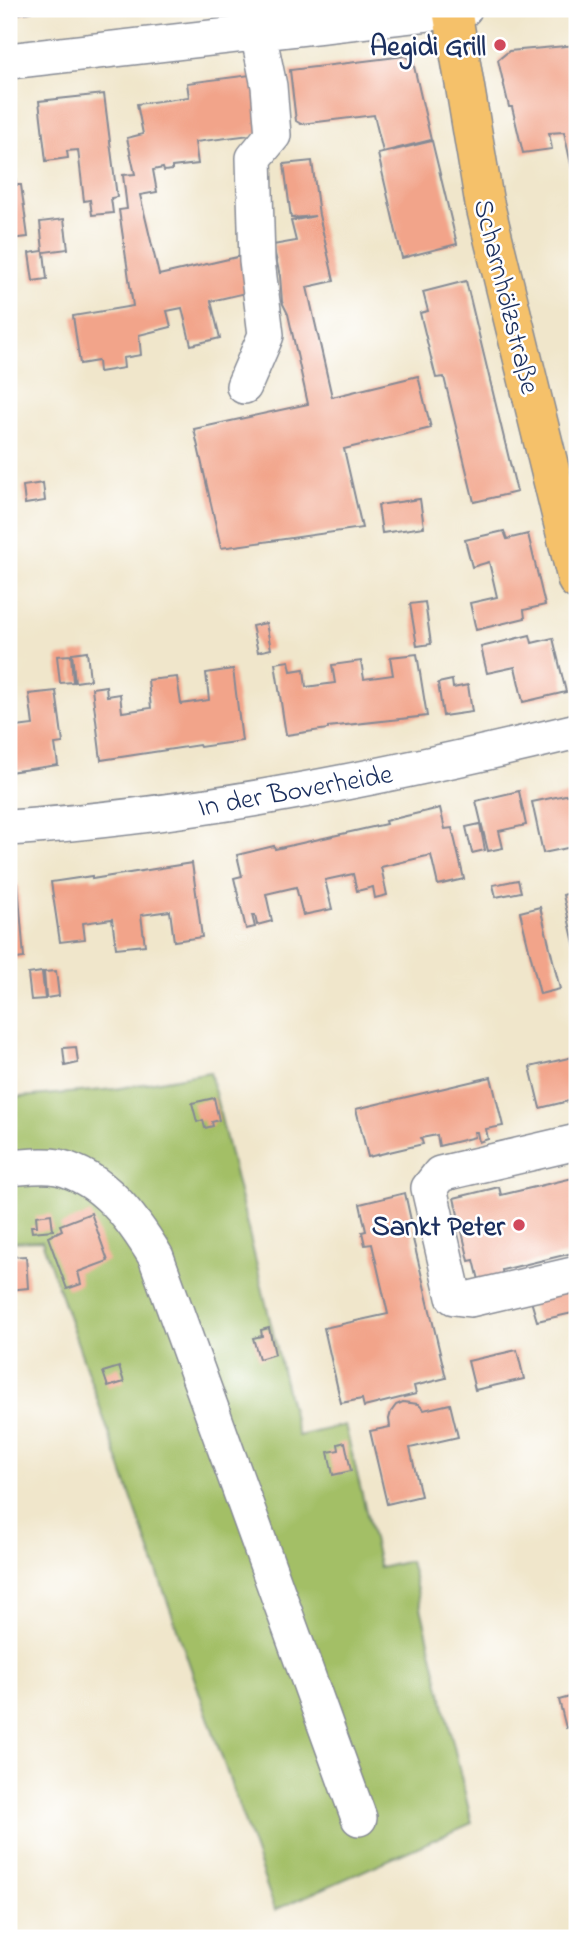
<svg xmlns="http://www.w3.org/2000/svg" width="586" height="1947" viewBox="0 0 586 1947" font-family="'Indie Flower',sans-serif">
<rect width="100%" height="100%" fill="#fff"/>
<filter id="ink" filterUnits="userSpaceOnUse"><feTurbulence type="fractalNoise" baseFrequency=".0143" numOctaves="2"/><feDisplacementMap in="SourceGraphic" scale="14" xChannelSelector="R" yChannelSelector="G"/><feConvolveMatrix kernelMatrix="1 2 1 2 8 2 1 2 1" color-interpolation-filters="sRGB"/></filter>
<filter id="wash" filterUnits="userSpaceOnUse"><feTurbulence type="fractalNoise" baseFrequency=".00686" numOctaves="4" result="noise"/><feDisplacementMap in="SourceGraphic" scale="28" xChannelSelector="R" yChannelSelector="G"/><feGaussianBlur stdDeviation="1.57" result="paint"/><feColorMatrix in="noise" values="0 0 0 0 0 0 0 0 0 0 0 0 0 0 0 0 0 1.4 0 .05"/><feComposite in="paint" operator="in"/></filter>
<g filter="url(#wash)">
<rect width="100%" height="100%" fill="#f0e6cb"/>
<!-- green -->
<path fill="#a3bf66" stroke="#5f7762" stroke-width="2" d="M 210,1072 L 298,1436 L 345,1425 L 380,1568 L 410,1561 L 472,1823 L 275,1910 L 42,1241 L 9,1242 L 9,1098 L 115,1089 Z"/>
<g id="blocks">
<!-- building -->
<path fill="#f2a48a" d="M 9,9 L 31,9 L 31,12 L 9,15 Z
M 577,45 L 577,169 L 572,169 L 564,132 L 549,133 L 552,149 L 523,153 L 512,107 L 509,107 L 498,60 L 509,51 Z
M 405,56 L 413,62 L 431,140 L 383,152 L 374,115 L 301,124 L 296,121 L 290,70 Z
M 258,74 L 266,133 L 195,142 L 198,164 L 172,167 L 172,170 L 164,171 L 163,168 L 153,170 L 157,192 L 140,195 L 159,275 L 246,255 L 254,291 L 211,301 L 220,338 L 191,345 L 182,308 L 167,311 L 171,327 L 139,335 L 141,355 L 123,358 L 124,368 L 99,372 L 98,361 L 80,364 L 73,316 L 133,306 L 119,210 L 127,209 L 123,175 L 135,174 L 127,138 L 143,134 L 137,104 L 189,97 L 187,83 Z
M 104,94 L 117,197 L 111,198 L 113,213 L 92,215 L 90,200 L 84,201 L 78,150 L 67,151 L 68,158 L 46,161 L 39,101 Z
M 10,140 L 16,185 L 21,185 L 28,237 L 9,239 Z
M 432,141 L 457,244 L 402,258 L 378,154 Z
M 312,161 L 319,215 L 334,281 L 307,287 L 332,397 L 418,376 L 431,428 L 344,449 L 362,528 L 221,548 L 194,429 L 308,404 L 288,314 L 282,302 L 280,276 L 273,245 L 296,241 L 291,221 L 315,216 L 291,218 L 284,164 Z
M 64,219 L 68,249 L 44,252 L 47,279 L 33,281 L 29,253 L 43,251 L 40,222 Z
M 466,281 L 517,492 L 474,502 L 444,377 L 436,378 L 420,313 L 428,311 L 423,292 Z
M 43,483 L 45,501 L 25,504 L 23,486 Z
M 420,499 L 424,527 L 382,533 L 378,505 Z
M 504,531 L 507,539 L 528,534 L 545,605 L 524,610 L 525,618 L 476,630 L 470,603 L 497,597 L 489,562 L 472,567 L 465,540 Z
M 425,602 L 431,644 L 417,646 L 410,604 Z
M 266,623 L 271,649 L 258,652 L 252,626 Z
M 530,635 L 532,643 L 553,638 L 566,692 L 523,702 L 515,667 L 487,673 L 481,647 Z
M 87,651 L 90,680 L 75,682 L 72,653 Z
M 417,654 L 427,716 L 328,727 L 328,729 L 286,735 L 275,663 L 289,661 L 291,671 L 304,669 L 306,687 L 335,683 L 332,665 L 361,661 L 364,679 L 393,675 L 390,657 Z
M 71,655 L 73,682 L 60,683 L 57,656 Z
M 233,669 L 242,741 L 200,747 L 199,745 L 101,760 L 92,688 L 106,686 L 107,696 L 120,694 L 122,712 L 137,710 L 151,708 L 148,680 L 177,677 L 181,704 L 209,700 L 206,673 Z
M 452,680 L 453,688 L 468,685 L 472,712 L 443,716 L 438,683 Z
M 56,691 L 63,743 L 55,744 L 58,765 L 9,772 L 9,728 L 33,725 L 29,694 Z
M 519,791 L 526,825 L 499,831 L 503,848 L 488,851 L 476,801 Z
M 575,793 L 577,804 L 577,846 L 543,853 L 532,802 Z
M 440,808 L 445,829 L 452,828 L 464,879 L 438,885 L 431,855 L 381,867 L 387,895 L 375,898 L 373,887 L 357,891 L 353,874 L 325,880 L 332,909 L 303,915 L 296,887 L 266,894 L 272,921 L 257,925 L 255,915 L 252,915 L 255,927 L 246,929 L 234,878 L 242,876 L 237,855 L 274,846 L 275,849 L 386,824 L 385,821 Z
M 480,824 L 485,850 L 472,853 L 466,827 Z
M 192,863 L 202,937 L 174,941 L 170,911 L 141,915 L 145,945 L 116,948 L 112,919 L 83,923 L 85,939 L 60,942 L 51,882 L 92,876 L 92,879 Z
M 518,880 L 521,892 L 496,897 L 493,885 Z
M 18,884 L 24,958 L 9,960 L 9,885 Z
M 577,891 L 577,951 L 576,952 L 563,895 Z
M 540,907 L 560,989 L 540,994 L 520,912 Z
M 56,971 L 59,996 L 46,998 L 44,972 Z
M 42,972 L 45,999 L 31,1000 L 28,974 Z
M 76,1047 L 78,1063 L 65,1066 L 63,1048 Z
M 577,1056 L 577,1099 L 540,1108 L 530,1067 Z
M 491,1077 L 503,1126 L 486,1129 L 488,1139 L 479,1142 L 477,1132 L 474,1132 L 475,1137 L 439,1146 L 437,1135 L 421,1138 L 423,1144 L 368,1157 L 356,1109 Z
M 214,1098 L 219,1120 L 212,1122 L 213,1126 L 205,1128 L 203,1120 L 197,1122 L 192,1103 Z
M 577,1177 L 577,1252 L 502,1270 L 503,1278 L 480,1284 L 474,1260 L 469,1261 L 454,1198 L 499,1187 L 501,1195 Z
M 405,1193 L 414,1234 L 412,1235 L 446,1378 L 414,1386 L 416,1394 L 364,1407 L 362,1399 L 341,1403 L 324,1328 L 388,1314 L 372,1244 L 365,1245 L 362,1232 L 366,1231 L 360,1204 Z
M 91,1213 L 108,1261 L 78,1272 L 81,1284 L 67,1289 L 48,1237 L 62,1230 L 60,1225 Z
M 51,1214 L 53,1230 L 32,1232 L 31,1226 L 37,1226 L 36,1216 Z
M 26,1256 L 28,1288 L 9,1290 L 9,1257 Z
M 577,1283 L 577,1312 L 537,1321 L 529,1294 Z
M 269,1328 L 275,1354 L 259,1359 L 253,1338 L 262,1336 L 261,1330 Z
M 517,1350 L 524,1379 L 475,1390 L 468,1361 Z
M 119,1367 L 124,1382 L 108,1387 L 103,1372 Z
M 403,1402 L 418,1404 L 424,1410 L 450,1404 L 458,1437 L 410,1448 L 421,1496 L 387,1504 L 370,1431 L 390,1427 L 389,1419 L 391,1412 L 396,1405 Z
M 345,1442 L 351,1471 L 333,1475 L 328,1452 L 339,1450 L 338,1444 Z
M 577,1695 L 577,1725 L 566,1728 L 559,1700 Z"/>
</g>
</g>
<g filter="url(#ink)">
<use href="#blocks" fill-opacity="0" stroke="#868a94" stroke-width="2"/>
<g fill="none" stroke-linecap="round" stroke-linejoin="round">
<!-- minor casing -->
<g stroke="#868a94" stroke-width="38">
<path id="minor" d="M 9,61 L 464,9
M 244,386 L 266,335 L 257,261 L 254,158 L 273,135 L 269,86 L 258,33
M 9,828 C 201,815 390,776 577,731
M 577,1142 L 440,1174 L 429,1188 L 454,1297 L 470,1299 L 577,1274
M 9,1168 C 24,1167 43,1164 58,1167 C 104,1178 133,1219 156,1257 L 359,1818"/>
</g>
<!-- major casing -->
<g stroke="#868a94" stroke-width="41">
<path id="major" d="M 452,9 L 484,201 L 577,580"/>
</g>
<!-- minor -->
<use href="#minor" stroke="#fff" stroke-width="35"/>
<!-- major -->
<use href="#major" stroke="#f5c16b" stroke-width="38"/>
</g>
</g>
<!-- markers -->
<g fill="#d1495b" stroke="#fff" stroke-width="2.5">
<circle cx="500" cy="45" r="7"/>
<circle cx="519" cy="1225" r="7"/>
</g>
<g text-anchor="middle" stroke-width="5" stroke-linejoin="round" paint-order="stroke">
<!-- poi labels -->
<g font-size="28" font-weight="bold" fill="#1b2f5e" stroke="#fff" text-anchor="end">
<text x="486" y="55">Aegidi Grill</text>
<text x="505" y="1235">Sankt Peter</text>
</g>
<!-- street labels -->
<g font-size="28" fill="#1b2f5e" stroke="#fff">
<text transform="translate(508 296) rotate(76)" y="10">Scharnhölzstraße</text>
<text transform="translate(295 789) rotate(-10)" y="10">In der Boverheide</text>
</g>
</g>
<!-- margin -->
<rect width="586" height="1947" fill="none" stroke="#fff" stroke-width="35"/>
</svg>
